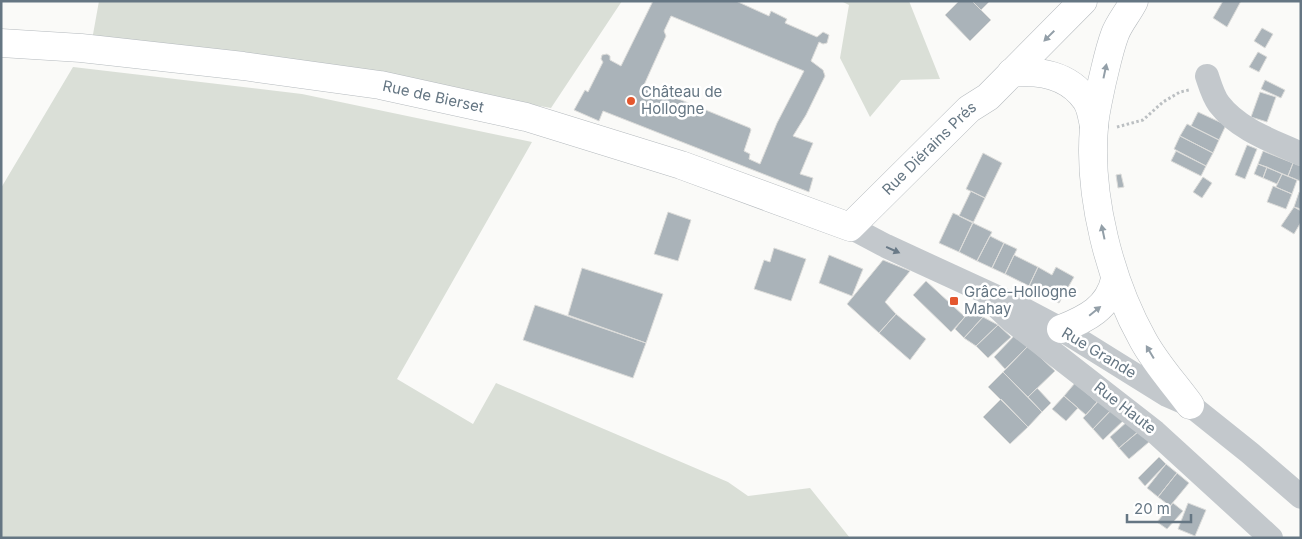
<svg xmlns="http://www.w3.org/2000/svg" width="1302" height="539" viewBox="0 0 1302 539" font-family="Inter,sans-serif">
<rect width="100%" height="100%" fill="#fafaf8"/>
<!-- green -->
<path fill="#dadfd7" d="M 99,1 L 622,1 L 551,108 L 432,87 L 92,40 Z
M 841,1 L 909,1 L 940,79 L 901,80 L 870,117 L 840,58 L 849,5 Z
M 73,67 L 302,94 L 532,142 L 397,379 L 473,424 L 496,383 L 728,482 L 748,496 L 810,488 L 850,538 L 1,538 L 1,188 Z"/>
<!-- building -->
<path fill="#aab3b9" stroke="#dcdcda" fill-rule="evenodd" d="M 653,1 L 736,1 L 769,16 L 771,11 L 787,19 L 785,23 L 817,37 L 823,32 L 829,35 L 827,43 L 823,44 L 819,42 L 811,61 L 823,70 L 825,76 L 806,115 L 793,136 L 813,143 L 800,174 L 813,178 L 809,192 L 603,111 L 599,121 L 574,110 L 585,90 L 588,92 L 603,62 L 601,59 L 602,55 L 607,54 L 610,56 L 610,60 L 621,66 ZM 671,16 L 804,71 L 777,123 L 760,164 L 749,159 L 750,154 L 744,151 L 751,130 L 750,128 L 644,85 L 666,36 L 664,31 Z
M 959,1 L 972,1 L 991,20 L 970,41 L 945,15 Z
M 972,1 L 990,1 L 981,10 Z
M 1223,1 L 1241,1 L 1227,27 L 1213,18 Z
M 1262,28 L 1273,34 L 1265,48 L 1254,41 Z
M 1258,52 L 1267,57 L 1259,72 L 1249,67 Z
M 1265,80 L 1285,90 L 1281,98 L 1261,89 Z
M 1260,92 L 1276,97 L 1267,122 L 1251,117 Z
M 1198,112 L 1226,125 L 1219,140 L 1191,126 Z
M 1187,124 L 1219,140 L 1213,153 L 1180,136 Z
M 1180,136 L 1213,153 L 1206,166 L 1174,149 Z
M 1247,145 L 1257,149 L 1245,179 L 1235,175 Z
M 1176,151 L 1206,166 L 1201,176 L 1171,161 Z
M 1263,151 L 1293,163 L 1288,176 L 1258,164 Z
M 983,153 L 1002,163 L 985,198 L 966,189 Z
M 1293,163 L 1301,166 L 1300,181 L 1288,176 Z
M 1258,164 L 1267,167 L 1263,178 L 1254,174 Z
M 1267,167 L 1282,174 L 1277,184 L 1263,178 Z
M 1121,174 L 1124,187 L 1118,188 L 1116,175 Z
M 1282,174 L 1297,180 L 1292,194 L 1276,187 Z
M 1203,177 L 1212,183 L 1202,198 L 1193,192 Z
M 1273,186 L 1292,194 L 1286,209 L 1267,202 Z
M 971,191 L 985,198 L 973,223 L 959,216 Z
M 1299,192 L 1301,193 L 1301,209 L 1294,207 Z
M 1294,207 L 1301,211 L 1301,222 L 1294,234 L 1281,226 Z
M 668,212 L 691,220 L 678,261 L 654,254 Z
M 953,213 L 973,222 L 959,252 L 939,243 Z
M 973,223 L 992,232 L 977,261 L 959,252 Z
M 990,236 L 1004,243 L 992,268 L 977,261 Z
M 1004,243 L 1017,249 L 1005,274 L 992,268 Z
M 774,248 L 806,259 L 791,301 L 754,289 L 764,260 L 770,262 Z
M 829,255 L 863,269 L 852,296 L 819,283 Z
M 1014,255 L 1038,267 L 1029,286 L 1005,274 Z
M 883,260 L 910,271 L 885,302 L 896,314 L 879,333 L 847,304 Z
M 1038,267 L 1052,275 L 1056,267 L 1074,277 L 1059,303 L 1029,286 Z
M 582,268 L 663,294 L 646,343 L 568,315 Z
M 926,281 L 965,317 L 951,332 L 913,295 Z
M 535,305 L 646,343 L 633,378 L 523,340 Z
M 971,309 L 983,317 L 964,338 L 955,329 Z
M 896,314 L 926,339 L 910,360 L 879,333 Z
M 983,317 L 998,325 L 976,346 L 964,338 Z
M 998,325 L 1011,337 L 988,358 L 976,346 Z
M 1015,335 L 1028,346 L 1005,369 L 994,357 Z
M 1028,346 L 1055,371 L 1028,397 L 1003,372 Z
M 1003,372 L 1042,412 L 1028,427 L 988,387 Z
M 1075,383 L 1097,402 L 1086,415 L 1064,396 Z
M 1037,388 L 1051,403 L 1042,412 L 1028,397 Z
M 1064,396 L 1078,408 L 1066,421 L 1052,409 Z
M 1102,397 L 1113,408 L 1093,429 L 1083,418 Z
M 1001,399 L 1028,427 L 1010,444 L 983,417 Z
M 1113,408 L 1126,418 L 1103,440 L 1093,429 Z
M 1129,420 L 1139,431 L 1119,448 L 1110,437 Z
M 1139,431 L 1149,442 L 1129,459 L 1119,448 Z
M 1159,457 L 1166,464 L 1145,486 L 1138,478 Z
M 1166,464 L 1177,473 L 1158,497 L 1147,488 Z
M 1177,473 L 1189,483 L 1170,506 L 1158,497 Z
M 1173,503 L 1183,511 L 1167,529 L 1157,522 Z
M 1188,503 L 1206,510 L 1195,536 L 1178,529 Z"/>
<g fill="none" stroke-linecap="round" stroke-linejoin="round">
<!-- major casing -->
<g stroke="#b5babe" stroke-width="29">
<g id="major">
<path d="M 1134,1 C 1128,13 1119,23 1115,34 C 1109,50 1106,66 1102,82 C 1099,97 1095,112 1094,127 C 1088,196 1110,281 1143,340 C 1156,364 1174,383 1190,405"/>
<path id="s1" d="M 1,43 L 81,48 L 243,66 L 380,85 L 526,117 L 681,165 L 850,227 L 969,109 L 988,97 L 1083,1"/>
<path d="M 1011,73 C 1039,70 1069,75 1086,100 C 1091,107 1092,117 1094,126"/>
<path d="M 1061,329 C 1086,319 1109,308 1115,279"/>
</g>
</g>
<!-- path -->
<path stroke="#bbbfc2" stroke-width="3" stroke-dasharray="2.5 2.5" stroke-linecap="butt" d="M 1117,127 L 1143,120 L 1163,102 L 1180,92 L 1189,90"/>
<!-- minor -->
<path stroke="#c3c8cc" stroke-width="24" d="M 1207,76 C 1210,85 1213,96 1219,104 C 1239,130 1273,141 1301,154
M 850,227 L 886,246 L 1025,310 L 1061,329 L 1167,395 L 1190,405 L 1250,453 L 1301,497
M 995,305 L 1011,320 L 1155,432 L 1271,538"/>
<!-- major -->
<use href="#major" stroke="#fff" stroke-width="28"/>
</g>
<!-- one-way arrows -->
<defs><path id="oneway-solid" d="M-6-.8H1V-3.2L6.5 0L1 3.2V.8H-6Z" transform="scale(1.25)"/></defs>
<g fill="#939fa8">
<use href="#oneway-solid" transform="translate(1049 36) rotate(135)"/>
<use href="#oneway-solid" transform="translate(1105 71) rotate(-78)"/>
<use href="#oneway-solid" transform="translate(1103 232) rotate(-102)"/>
<use href="#oneway-solid" transform="translate(1095 311) rotate(-39)"/>
<use href="#oneway-solid" transform="translate(1150 352) rotate(-121)"/>
</g>
<use fill="#6a7a87" href="#oneway-solid" transform="translate(893 250) rotate(24)"/>
<!-- markers -->
<g fill="#e4572e" stroke="#fff" stroke-width="2">
<circle cx="631" cy="101" r="5"/>
<rect x="949" y="296" width="10" height="10" rx="2.5"/>
</g>
<g text-anchor="middle" stroke-width="5" stroke-linejoin="round" paint-order="stroke">
<!-- poi labels -->
<g font-size="15" fill="#657683" stroke="#fff" text-anchor="start">
<text x="641" y="97">Château de<tspan x="641" dy="17">Hollogne</tspan></text>
<text x="964" y="297">Grâce-Hollogne<tspan x="964" dy="17">Mahay</tspan></text>
</g>
<!-- street labels -->
<g font-size="15" fill="#657683" stroke="#fff">
<text dy="5" stroke="none"><textPath href="#s1" startOffset="436">Rue de Bierset</textPath></text>
<text dy="5" stroke="none"><textPath href="#s1" startOffset="985">Rue Diérains Prés</textPath></text>
<text transform="translate(1099 353) rotate(31)" y="5">Rue Grande</text>
<text transform="translate(1125 408) rotate(38)" y="5">Rue Haute</text>
</g>
</g>
<!-- border -->
<rect width="1302" height="539" fill="none" stroke="#657683" stroke-width="5"/>
<!-- scale -->
<path d="M1127 514v8h64v-8" fill="none" stroke="#657683" stroke-width="2.5"/>
<text x="1134" y="514" font-size="15" fill="#657683" stroke="#ffffff" stroke-width="4" paint-order="stroke">20 m</text>
</svg>
